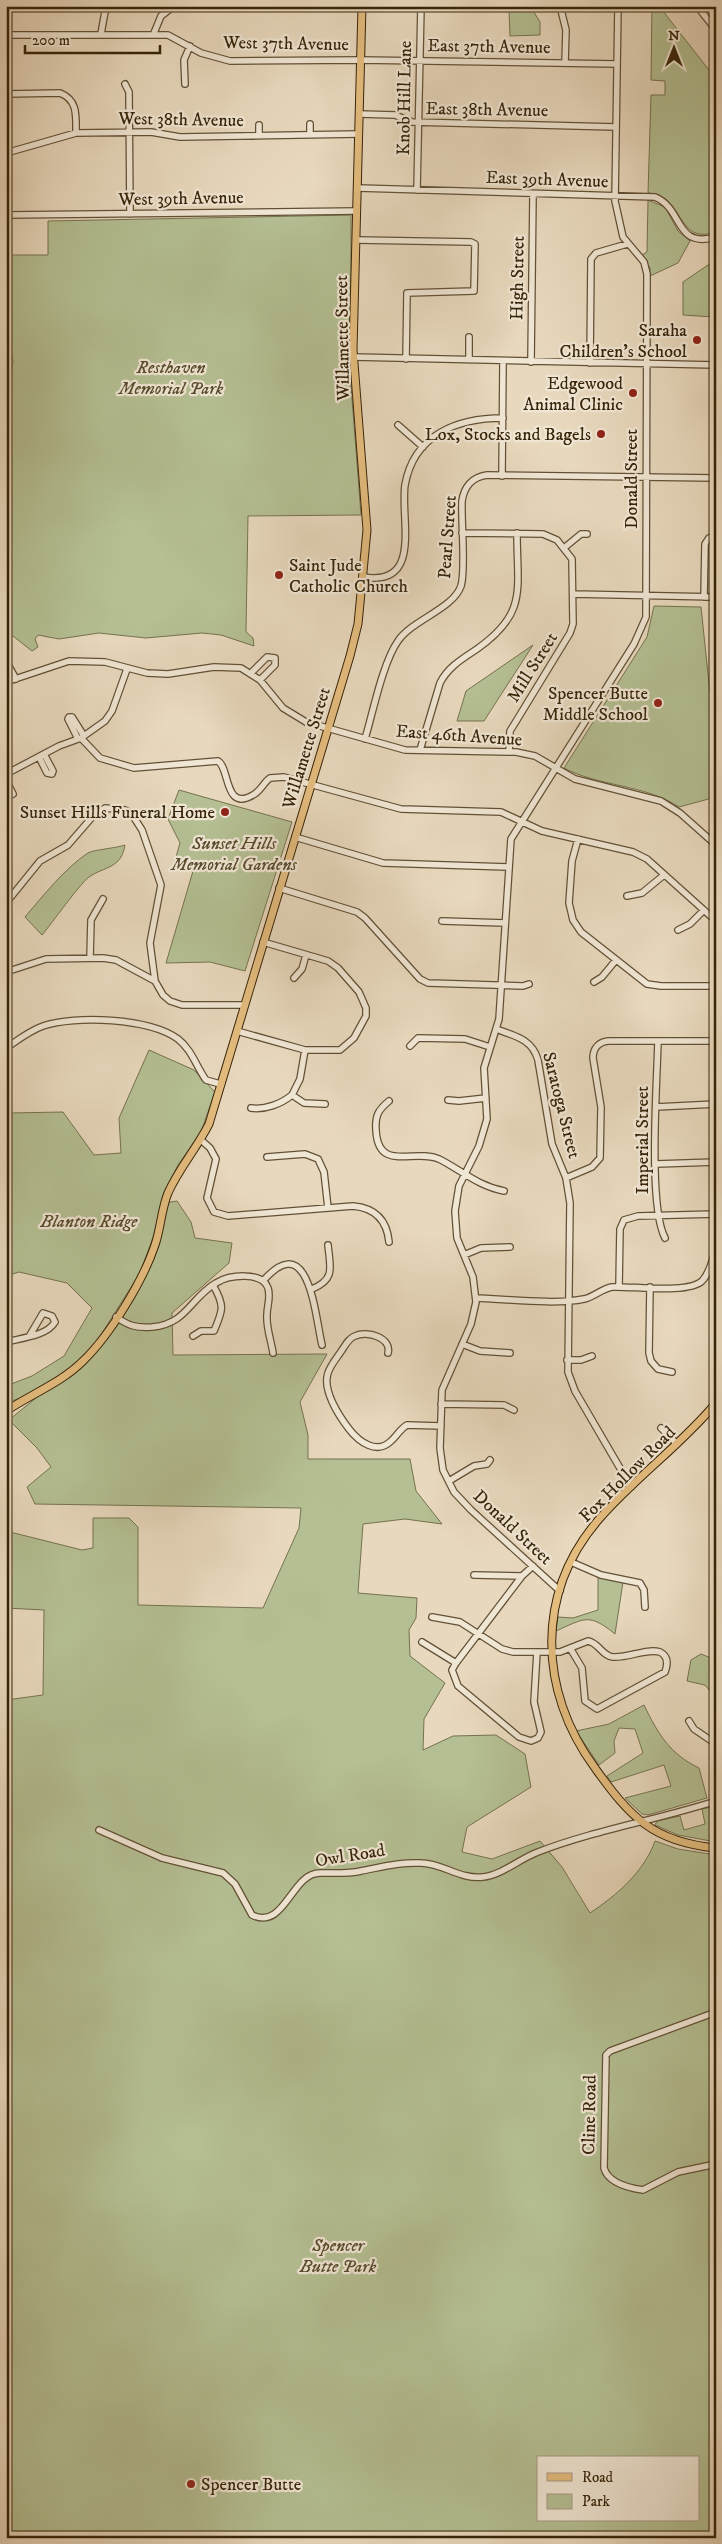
<svg xmlns="http://www.w3.org/2000/svg" width="722" height="2544" viewBox="0 0 722 2544" font-family="'IM FELL DW Pica',serif">
<rect width="100%" height="100%" fill="#e8d8bd"/>
<filter id="stains"><feTurbulence type="fractalNoise" baseFrequency=".004" numOctaves="4"/><feColorMatrix values="0 0 0 0 .2 0 0 0 0 .09 0 0 0 0 .02 0 0 0 .5 -.17"/></filter>
<radialGradient id="worn" r=".72"><stop offset=".6" stop-color="#630" stop-opacity="0"/><stop offset="1" stop-color="#630" stop-opacity=".3"/></radialGradient>
<!-- green -->
<path fill="#b4bf93" stroke="#75724e" fill-rule="evenodd" d="M 513,6 L 532,9 L 540,22 L 540,35 L 510,36 L 509,10 Z
M 652,6 L 659,6 L 716,79 L 716,232 C 675,246 685,194 648,193 L 651,95 L 665,95 L 665,81 L 651,80 Z
M 648,200 L 665,207 L 678,231 L 690,241 L 678,263 L 650,276 L 650,268 L 642,255 L 647,252 Z
M 351,215 L 351,302 L 348,347 L 361,515 L 248,516 L 246,632 L 253,638 L 254,646 L 221,635 L 202,633 L 146,638 L 99,633 L 59,639 L 38,635 L 35,639 L 38,647 L 32,651 L 13,636 L 6,634 L 6,381 L 10,381 L 13,361 L 6,320 L 6,255 L 48,255 L 48,221 Z
M 716,262 L 716,314 L 714,317 L 683,315 L 683,282 L 708,265 Z
M 654,606 L 701,607 L 710,693 L 716,694 L 716,797 L 679,807 C 644,784 600,787 564,768 L 647,637 Z
M 533,645 L 484,721 L 457,721 L 466,691 Z
M 179,790 L 292,822 L 245,971 L 210,962 L 166,963 L 193,871 L 174,864 L 180,843 L 168,819 Z
M 125,845 C 121,869 105,866 89,877 C 78,886 53,922 42,935 L 25,917 C 42,897 66,867 88,853 C 92,850 117,848 125,845 Z
M 149,1050 L 194,1070 L 215,1092 L 201,1132 L 178,1165 L 164,1192 L 153,1237 L 140,1273 L 97,1341 L 84,1358 L 68,1370 L 23,1397 L 6,1403 L 6,1386 L 32,1376 L 64,1356 L 92,1308 L 67,1283 L 19,1272 L 6,1276 L 6,1116 L 9,1113 L 63,1112 L 94,1155 L 121,1153 L 119,1118 Z
M 177,1201 L 191,1222 L 195,1238 L 232,1243 L 229,1263 L 172,1313 L 173,1355 L 327,1354 L 300,1402 L 308,1435 L 308,1459 L 410,1459 L 416,1491 L 442,1524 L 405,1519 L 363,1524 L 358,1593 L 417,1598 L 416,1618 L 409,1630 L 410,1656 L 445,1683 L 424,1719 L 423,1750 L 453,1736 L 496,1735 L 525,1754 L 531,1787 L 467,1827 L 462,1852 L 492,1859 L 540,1841 L 562,1867 L 590,1913 C 617,1895 644,1872 655,1841 L 678,1849 L 716,1855 L 716,2538 L 6,2538 L 6,1700 L 43,1695 L 44,1610 L 6,1608 L 6,1531 L 82,1550 L 93,1548 L 93,1518 L 129,1518 L 138,1527 L 138,1605 L 263,1608 L 299,1528 L 301,1508 L 35,1504 L 27,1487 L 51,1467 L 37,1448 L 9,1420 L 91,1353 L 143,1276 L 164,1203 ZM 538,2458 L 698,2458 L 698,2520 L 538,2520 Z
M 598,1577 L 623,1582 L 615,1634 C 589,1613 585,1618 556,1631 L 558,1617 L 573,1618 L 598,1610 Z
M 701,1654 L 716,1660 L 716,1698 L 705,1685 L 687,1681 L 691,1660 Z
M 644,1705 C 658,1734 670,1754 699,1768 L 707,1798 L 648,1815 L 642,1814 L 625,1798 L 671,1786 L 664,1765 L 611,1782 L 607,1776 L 643,1753 L 635,1729 L 619,1728 L 614,1741 L 615,1753 L 599,1765 L 576,1731 L 609,1724 Z
M 716,1806 L 716,1842 L 678,1835 L 655,1825 L 657,1821 L 680,1816 L 684,1830 L 705,1824 L 702,1809 Z"/>
<g fill="none" stroke-linecap="round" stroke-linejoin="round">
<!-- minor casing -->
<g stroke="#625136" stroke-width="8">
<path id="minor" d="M 560,6 L 566,30 L 565,63
M 697,6 L 716,30
M 154,33 L 161,16 L 174,6
M 101,34 L 106,6
M 6,35 L 168,35 L 201,53 L 230,61 L 360,60 L 617,64
M 125,84 L 129,92 L 130,214
M 185,84 L 184,60 L 190,46
M 6,94 L 60,93 C 78,100 76,116 76,133
M 359,114 L 395,115 L 412,122 L 616,127
M 310,124 L 310,135
M 259,125 L 259,136
M 6,153 L 76,133 L 151,132 L 180,137 L 359,134
M 358,188 L 655,197 C 684,209 674,249 716,237
M 417,190 L 421,6
M 6,215 L 357,211
M 357,240 L 471,242 L 475,244 L 474,291 L 407,293 L 406,359
M 6,345 L 8,358 L 6,366
M 353,357 L 716,365
M 469,360 L 469,337
M 531,362 L 533,194
M 590,363 L 591,259 L 596,253 L 627,244
M 398,425 L 423,447
M 502,476 L 503,361
M 462,533 L 543,534 L 557,540 L 572,559 L 573,624 L 570,633 L 515,723 L 510,731 L 509,752
M 564,548 L 581,534 L 587,534
M 364,577 C 423,587 400,518 405,485 C 414,434 458,418 503,418
M 573,594 L 716,597
M 704,597 L 705,544 L 709,538 L 716,536
M 6,661 L 16,679
M 252,672 L 267,657 L 275,658 L 275,665 L 260,680
M 6,682 L 69,661 L 105,662 L 147,673 L 168,674 L 214,667 L 241,668 L 260,680 L 283,708 L 306,722 L 405,750 L 516,752 L 535,756 L 575,779 L 661,801 L 680,813 L 716,845
M 81,738 L 100,758 L 134,768 L 218,761 C 230,768 224,812 253,795 C 261,791 263,783 270,778 L 284,777 L 401,809 L 501,812 L 542,831 L 633,852 L 647,859 L 716,921
M 78,739 L 68,719 L 69,717 L 72,717 L 84,736
M 365,739 C 373,712 383,662 398,641 C 412,620 453,609 461,586 C 466,570 461,521 462,501 C 464,487 472,477 487,475 L 716,478
M 420,750 L 440,683 C 448,667 462,659 477,649 C 528,613 517,590 517,533
M 39,757 L 47,773 L 52,774 L 53,771 L 44,754
M 6,774 L 59,746 L 81,738 L 105,721 L 112,711 L 127,669
M 6,780 L 13,794 L 9,796 L 6,793
M 295,837 L 383,863 L 508,867
M 578,839 L 572,861 L 569,903 L 573,920 L 581,932 L 647,984 L 661,986 L 716,986
M 279,888 L 357,912 L 365,918 L 420,979 L 428,983 L 523,986 L 529,984
M 627,896 L 642,893 L 664,875
M 6,903 L 40,861 L 68,845 L 94,815 L 105,808 L 125,810 L 131,813 L 142,830 L 161,885 L 150,943 L 155,981 L 163,995 L 170,1001 L 182,1005 L 244,1005
M 442,921 L 505,923
M 678,930 L 690,924 L 704,910
M 90,958 L 91,920 L 103,899
M 6,972 L 46,959 L 103,958 L 116,960 L 155,981
M 294,978 L 302,969 L 306,955
M 594,982 L 602,977 L 616,960
M 496,1029 C 515,1036 532,1039 538,1060 L 552,1144 L 566,1178 L 570,1203 L 568,1372 L 575,1391 L 631,1487
M 237,1031 L 305,1050 L 340,1050 L 354,1038 L 366,1016 L 366,1008 L 359,992 L 338,968 L 328,961 L 263,942
M 658,1041 C 657,1083 648,1206 665,1238
M 410,1046 L 418,1038 L 465,1039 L 490,1047
M 6,1048 C 18,1040 29,1031 43,1026 C 75,1015 149,1018 178,1039 C 192,1050 196,1066 206,1080 L 220,1084
M 292,1095 L 300,1079 L 305,1050
M 448,1100 L 459,1101 L 486,1098
M 389,1101 C 378,1110 375,1116 376,1130 C 378,1173 414,1148 439,1159 C 461,1170 478,1186 504,1191
M 656,1107 L 716,1104
M 251,1108 C 265,1110 281,1104 292,1095 L 304,1103 L 325,1104
M 201,1140 L 210,1148 L 216,1159 L 207,1198 L 214,1212 L 228,1216 L 353,1206 C 375,1208 387,1220 389,1242
M 267,1157 L 305,1154 L 318,1159 L 324,1172 L 328,1208
M 656,1164 L 716,1162
M 566,1178 L 592,1167 L 600,1158 L 601,1107 L 593,1058 C 593,1048 599,1042 608,1041 L 716,1041
M 464,1255 L 481,1248 L 510,1247
M 263,1281 C 310,1227 315,1317 322,1345
M 619,1287 L 620,1229 L 624,1220 L 638,1216 L 716,1214
M 650,1287 L 649,1353 L 651,1361 L 658,1369 L 672,1372
M 312,1289 C 336,1279 330,1267 328,1245
M 476,1298 C 506,1299 556,1305 584,1299 C 594,1297 601,1289 612,1287 C 633,1286 688,1294 702,1281 C 710,1273 713,1258 716,1248
M 116,1317 C 129,1326 136,1328 152,1327 C 187,1324 190,1298 216,1283 C 229,1275 262,1271 268,1288 C 271,1298 267,1305 267,1315 C 266,1327 271,1340 273,1353
M 193,1336 L 201,1331 L 214,1331 C 223,1310 225,1306 213,1285
M 6,1342 C 21,1338 47,1336 55,1322 L 52,1316 L 43,1313 L 30,1335
M 462,1344 L 480,1351 L 510,1353
M 388,1353 C 392,1338 367,1330 355,1336 C 348,1338 344,1348 340,1353 C 336,1359 330,1366 328,1373 C 322,1390 339,1416 349,1429 C 359,1442 377,1455 391,1441 C 397,1436 400,1429 407,1425 L 441,1426
M 567,1360 L 581,1360 L 592,1356
M 441,1404 L 504,1405 L 514,1410
M 661,1428 L 677,1444
M 449,1481 L 474,1466 L 487,1464 L 490,1460
M 571,1562 L 601,1575 L 640,1583 L 644,1590 L 645,1607
M 474,1575 L 522,1576
M 560,1591 L 471,1510 L 454,1492 L 443,1470 L 440,1448 L 442,1390 L 471,1324 L 476,1302 L 473,1277 L 457,1238 L 455,1211 L 459,1186 L 479,1146 L 487,1119 L 484,1068 L 499,1019 L 511,839 L 634,644 L 646,617 L 647,274 L 644,262 L 623,237 L 615,201 L 618,6
M 432,1617 L 460,1622 L 502,1649 L 513,1652 L 560,1652 L 588,1641 C 599,1643 602,1656 613,1657 C 629,1658 646,1648 660,1652 C 668,1656 668,1664 665,1672 L 597,1709 L 585,1701 L 582,1668 L 570,1648
M 422,1642 L 456,1663 L 522,1576 L 533,1566
M 456,1663 L 452,1670 L 458,1686 L 519,1737 L 531,1741 L 538,1738 L 541,1732 L 534,1702 L 537,1652
M 689,1721 L 694,1729 L 716,1744
M 99,1830 L 162,1858 L 223,1873 L 235,1884 L 252,1915 C 285,1931 291,1873 320,1873 C 334,1873 348,1874 361,1871 C 382,1867 399,1862 421,1863 C 442,1863 461,1880 483,1877 C 502,1875 519,1859 538,1852 C 595,1830 657,1820 716,1801
M 716,2012 L 610,2051 L 606,2055 L 604,2168 C 608,2183 629,2188 643,2190 L 678,2172 L 716,2164"/>
</g>
<!-- major casing -->
<g stroke="#362409" stroke-width="9">
<path id="major" d="M 716,1403 C 681,1445 636,1477 600,1518 C 535,1592 538,1691 595,1768 C 630,1817 653,1842 716,1848
M 6,1411 C 31,1394 61,1383 83,1361 C 110,1335 143,1281 155,1245 C 161,1228 161,1210 168,1193 C 179,1168 197,1148 209,1124 L 350,656 L 358,624 L 367,530 L 353,350 L 362,6"/>
</g>
<!-- minor -->
<use href="#minor" stroke="#f0e6d4" stroke-width="5.5"/>
<!-- major -->
<use href="#major" stroke="#e4bc7e" stroke-width="7"/>
</g>
<!-- markers -->
<g fill="#8f2418" stroke="#f0e6d4" stroke-width="2">
<circle cx="697" cy="340" r="5"/>
<circle cx="633" cy="393" r="5"/>
<circle cx="601" cy="434" r="5"/>
<circle cx="279" cy="575" r="5"/>
<circle cx="658" cy="703" r="5"/>
<circle cx="225" cy="812" r="5"/>
<circle cx="191" cy="2484" r="5"/>
</g>
<g text-anchor="middle" stroke-width="4.5" stroke-linejoin="round" paint-order="stroke">
<!-- street labels -->
<g font-size="18" fill="#362409" stroke="#f0e6d4">
<text transform="translate(286 43) rotate(1)" y="6">West 37th Avenue</text>
<text transform="translate(489 46) rotate(1)" y="6">East 37th Avenue</text>
<text transform="translate(404 98) rotate(-89)" y="6">Knob Hill Lane</text>
<text transform="translate(487 109) rotate(1)" y="6">East 38th Avenue</text>
<text transform="translate(181 119) rotate(1)" y="6">West 38th Avenue</text>
<text transform="translate(547 179) rotate(2)" y="6">East 39th Avenue</text>
<text transform="translate(181 198) rotate(-1)" y="6">West 39th Avenue</text>
<text transform="translate(517 278) rotate(-89)" y="6">High Street</text>
<text transform="translate(342 338) rotate(-91)" y="6">Willamette Street</text>
<text transform="translate(631 479) rotate(-90)" y="6">Donald Street</text>
<text transform="translate(447 537) rotate(-86)" y="6">Pearl Street</text>
<text transform="translate(532 667) rotate(-58)" y="6">Mill Street</text>
<text transform="translate(459 735) rotate(4)" y="6">East 46th Avenue</text>
<text transform="translate(306 748) rotate(-73)" y="6">Willamette Street</text>
<text transform="translate(562 1105) rotate(76)" y="6">Saratoga Street</text>
<text transform="translate(642 1140) rotate(-90)" y="6">Imperial Street</text>
<text transform="translate(627 1474) rotate(-45)" y="6">Fox Hollow Road</text>
<text transform="translate(513 1527) rotate(43)" y="6">Donald Street</text>
<text transform="translate(350 1855) rotate(-9)" y="6">Owl Road</text>
<text transform="translate(589 2115) rotate(-89)" y="6">Cline Road</text>
</g>
<!-- poi labels -->
<g font-size="18" fill="#362409" stroke="#f0e6d4" text-anchor="end">
<text x="687" y="336">Saraha<tspan x="687" dy="21">Children's School</tspan></text>
<text x="623" y="389">Edgewood<tspan x="623" dy="21">Animal Clinic</tspan></text>
<text x="591" y="440">Lox, Stocks and Bagels</text>
<text x="289" y="571" text-anchor="start">Saint Jude<tspan x="289" dy="21">Catholic Church</tspan></text>
<text x="648" y="699">Spencer Butte<tspan x="648" dy="21">Middle School</tspan></text>
<text x="215" y="818">Sunset Hills Funeral Home</text>
<text x="201" y="2490" text-anchor="start">Spencer Butte</text>
</g>
<!-- park labels -->
<g font-size="18" font-style="italic" fill="#564b2c" stroke="#f0e6d4">
<text x="171" y="373">Resthaven<tspan x="171" dy="21">Memorial Park</tspan></text>
<text x="234" y="849">Sunset Hills<tspan x="234" dy="21">Memorial Gardens</tspan></text>
<text x="89" y="1227">Blanton Ridge</text>
<text x="338" y="2251">Spencer<tspan x="338" dy="21">Butte Park</tspan></text>
</g>
</g>
<!-- margin -->
<rect width="722" height="2544" fill="none" stroke="#e8d8bd" stroke-width="25"/>
<rect x="8" y="8" width="707" height="2529" fill="none" stroke="#362409" stroke-width="2.5"/>
<rect x="12" y="12" width="697" height="2519" fill="none" stroke="#362409"/>
<!-- legend -->
<rect x="537" y="2456" width="162" height="65" fill="#f0e6d4" stroke="#a69883"/>
<rect x="547" y="2473" width="25" height="8" fill="#e4bc7e" stroke="#a69883"/>
<text x="582" y="2482" font-size="15" fill="#362409">Road</text>
<rect x="547" y="2494" width="25" height="15" fill="#b4bf93" stroke="#a69883"/>
<text x="582" y="2506" font-size="15" fill="#362409">Park</text>
<!-- north arrow -->
<g transform="translate(674 48)" stroke="#f0e6d4" stroke-width="4" paint-order="stroke">
<path d="M0-4L9 19L0 12L-9 19Z" fill="#362409"/>
<text y="-8" font-size="14" font-weight="bold" text-anchor="middle" fill="#362409">N</text>
</g>
<!-- scale -->
<path d="M25 45v8h135v-8" fill="none" stroke="#362409" stroke-width="2.5"/>
<text x="32" y="45" font-size="15" fill="#362409" stroke="#f0e6d4" stroke-width="4" paint-order="stroke">200 m</text>
<rect width="100%" height="100%" filter="url(#stains)"/>
<rect width="100%" height="100%" fill="url(#worn)"/>
</svg>
